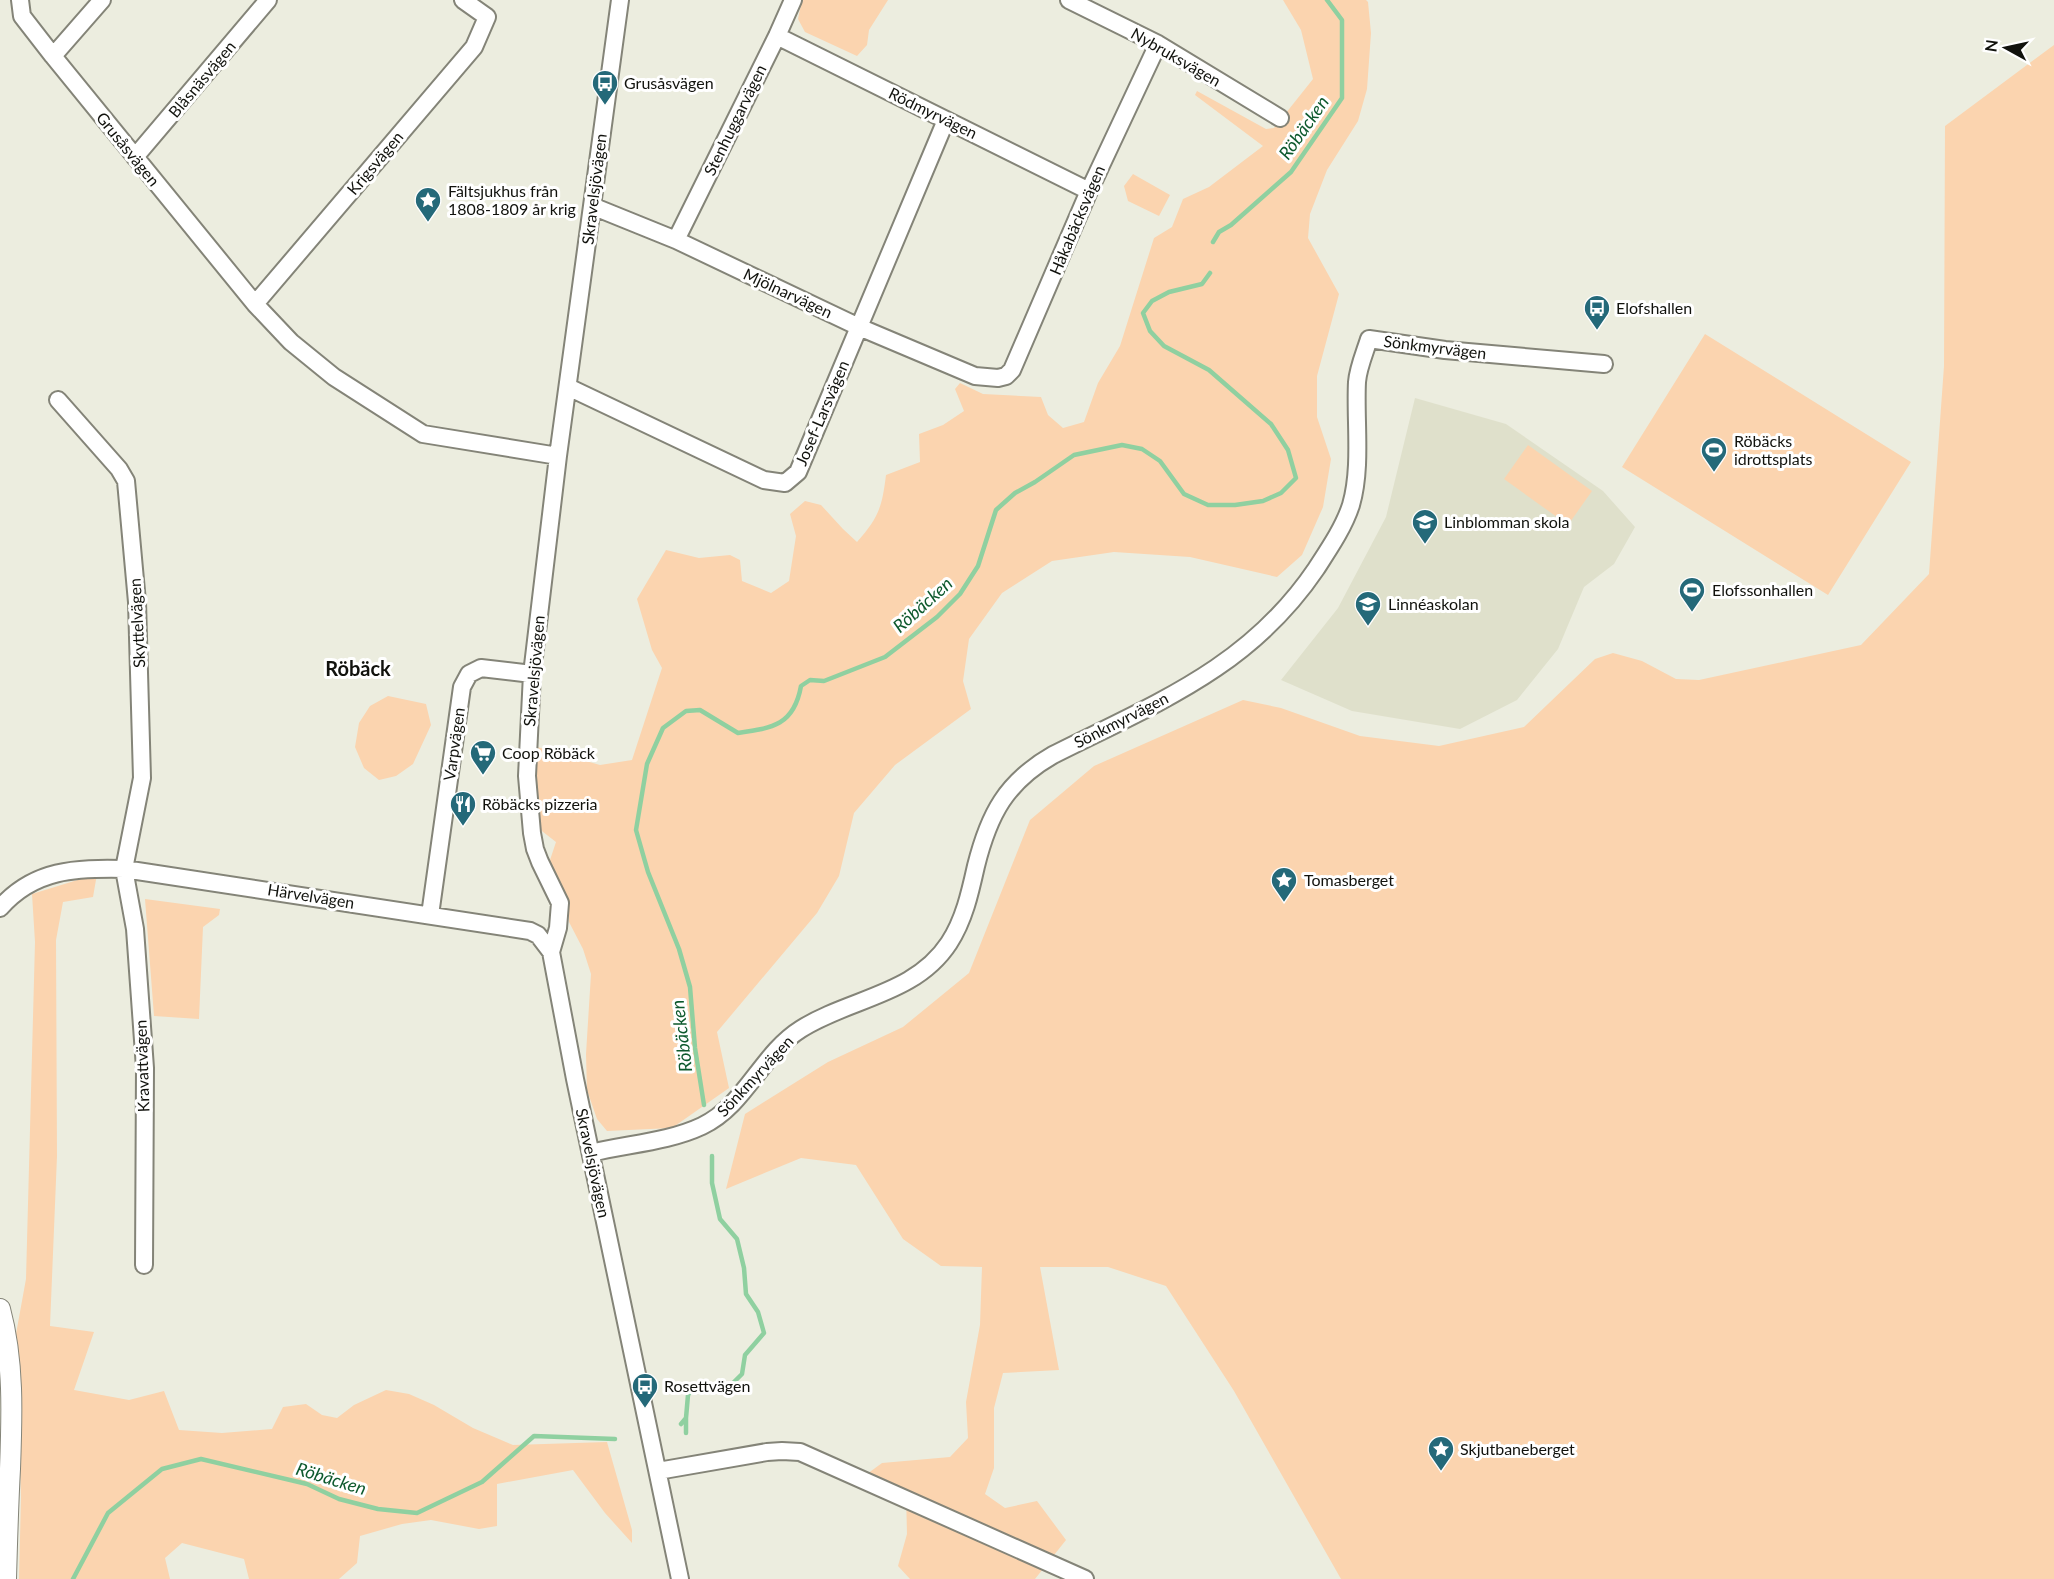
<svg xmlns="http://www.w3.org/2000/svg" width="2054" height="1579" viewBox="0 0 2054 1579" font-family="Lato,sans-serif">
<rect width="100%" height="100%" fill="#eceddf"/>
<!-- built -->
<path fill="#dfe0cb" d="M 1415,398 L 1506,424 L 1603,491 L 1635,527 L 1614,564 L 1584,587 L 1558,649 L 1517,700 L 1460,729 L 1352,711 L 1281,680 L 1338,608 L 1386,517 Z"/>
<!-- green -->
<path fill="#fbd4af" d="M 802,0 L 888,0 L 869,30 L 867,45 L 857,56 L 805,32 L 798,19 Z
M 1283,0 L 1366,0 L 1368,2 L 1371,33 L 1367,89 L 1358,121 L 1327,170 L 1310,214 L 1308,238 L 1339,294 L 1317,376 L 1317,417 L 1331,459 L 1323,507 L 1302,555 L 1277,577 L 1190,557 L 1114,552 L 1052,561 L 1002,593 L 969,639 L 963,681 L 971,709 L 895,765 L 854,813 L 839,876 L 817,913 L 717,1032 L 729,1088 L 672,1128 L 607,1131 L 597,1119 L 587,1090 L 586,1054 L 591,974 L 583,949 L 569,922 L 569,901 L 549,863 L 556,842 L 538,828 L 531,779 L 537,747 L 600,765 L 632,760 L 662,668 L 652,650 L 637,599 L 666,550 L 699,558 L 730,555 L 740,560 L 742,581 L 771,593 L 789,581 L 796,536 L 790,514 L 805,501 L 821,505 L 843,529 L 857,542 C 879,517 882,507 886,475 L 920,462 L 919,434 L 943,425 L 964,411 L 955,389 L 960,383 L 983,394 L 1041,397 L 1048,415 L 1063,428 L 1084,422 L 1098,383 L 1120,346 L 1154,238 L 1172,227 L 1183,199 L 1209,187 L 1263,146 L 1195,95 L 1197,91 L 1266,129 L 1274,128 L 1313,79 L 1301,30 Z
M 2054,45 L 2054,1579 L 1341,1579 L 1234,1391 L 1166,1286 L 1108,1267 L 1040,1267 L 1059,1370 L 1003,1373 L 994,1408 L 994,1468 L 985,1494 L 1005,1508 L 1037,1501 L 1066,1540 L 1035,1579 L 910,1579 L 898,1566 L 907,1534 L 906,1493 L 867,1474 L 882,1463 L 950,1457 L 968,1438 L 966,1402 L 980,1325 L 982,1267 L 941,1266 L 903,1239 L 856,1165 L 801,1158 L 726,1189 L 745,1114 L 828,1062 L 903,1027 L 969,973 L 1030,820 L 1094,766 L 1243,700 L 1281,708 L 1360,736 L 1439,746 L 1524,727 L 1595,659 L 1613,653 L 1642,661 L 1676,679 L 1699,680 L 1861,645 L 1929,574 L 1944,366 L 1945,126 Z
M 1133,174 L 1170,195 L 1159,216 L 1128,201 L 1124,186 Z
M 1705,334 L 1911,462 L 1828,595 L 1622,467 Z
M 1528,445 L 1592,491 L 1568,525 L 1504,479 Z
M 388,696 L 426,704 L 431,725 L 413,764 L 396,776 L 379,780 L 364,768 L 355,747 L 359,723 L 370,706 Z
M 97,874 L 93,897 L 63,902 L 56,940 L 57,1156 L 50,1326 L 94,1332 L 74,1390 L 129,1400 L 164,1391 L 179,1430 L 222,1433 L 272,1429 L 283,1407 L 306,1404 L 322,1415 L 337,1418 L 354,1405 L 386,1390 L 409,1394 L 434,1405 L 473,1428 L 513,1445 L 607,1442 L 632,1530 L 632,1543 L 605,1513 L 573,1470 L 497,1484 L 497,1526 L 479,1529 L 431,1520 L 402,1524 L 360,1536 L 357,1563 L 339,1579 L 249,1579 L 244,1559 L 182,1543 L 165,1558 L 170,1579 L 19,1579 L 21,1497 L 16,1334 L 26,1279 L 35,942 L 32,894 Z
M 145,899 L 220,909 L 219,915 L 203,927 L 199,1019 L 154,1016 Z"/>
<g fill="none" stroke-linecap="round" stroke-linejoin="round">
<!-- stream -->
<path stroke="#8fd0a0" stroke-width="4.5" d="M 1213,242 L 1219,232 L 1231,225 L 1291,172 L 1342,98 L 1342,20 L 1327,0
M 704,1105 L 695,1048 L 690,987 L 679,949 L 648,872 L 636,830 L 647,764 L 663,728 L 686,711 L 700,710 L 738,733 C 773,728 794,725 801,686 L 810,680 L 824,681 L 885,657 L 937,617 L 960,594 L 978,566 L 996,510 L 1015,493 L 1035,482 L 1074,455 L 1122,445 L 1142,449 L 1160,461 L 1184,494 L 1208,505 L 1235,505 L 1263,501 L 1281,493 L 1296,478 L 1288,450 L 1271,424 L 1209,370 L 1164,346 L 1150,331 L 1143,313 L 1152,301 L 1169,292 L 1202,284 L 1210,273
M 686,1418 L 686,1433
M 681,1424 L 686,1418 L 688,1395 L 693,1388 L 702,1386 L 730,1386 L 742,1374 L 745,1355 L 764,1333 L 758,1312 L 746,1294 L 744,1268 L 737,1239 L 720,1219 L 712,1183 L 712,1156
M 73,1579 L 108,1513 L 162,1469 L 201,1459 L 307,1484 L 339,1499 L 378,1509 L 417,1513 L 482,1482 L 534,1436 L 615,1439"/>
<!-- minor casing -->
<g stroke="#848478" stroke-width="20">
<path id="minor" d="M 20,0 L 22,16 L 53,56 L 255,304 L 291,342 L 334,377 L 423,434 L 558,456
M 620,0 L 558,456 L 532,674 L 527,776 L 532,833 L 535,849 L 540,862 L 560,903 L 558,928 L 551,952 L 575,1079 L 680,1579
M 1069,0 L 1158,44 L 1280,118
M 777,36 L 1089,191
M 53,56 L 102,0
M 135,157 L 268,0
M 592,206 L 676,240 L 859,327 L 975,376 L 998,378 L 1006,376 L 1012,370 L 1089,191 L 1158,44
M 676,240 L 777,36 L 793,0
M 255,304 L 474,47 L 487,17 L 463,0
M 568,387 L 764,480 L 785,483 L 798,472 L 946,120
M 58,400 L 119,469 L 126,481 L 137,602 L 142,778 L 124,869 L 135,929 L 145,1068 L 144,1265
M 0,908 C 34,869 76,868 124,869 L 530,931 L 538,935 L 551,952
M 430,915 L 462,687 L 469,674 L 481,668 L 532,674
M 591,1153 C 627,1144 668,1142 702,1126 C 746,1105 761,1054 801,1029 C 850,998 915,995 949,943 C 964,920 970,893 976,866 C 989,814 1006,782 1053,755 C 1156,703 1249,668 1316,569 C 1329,549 1344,527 1351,505 C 1362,467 1355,421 1357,382 C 1358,368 1365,352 1369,339 L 1445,350 L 1604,364
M 658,1471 L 767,1452 L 782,1451 L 800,1452 L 1085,1579"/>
</g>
<!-- major casing -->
<g stroke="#848478" stroke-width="22">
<path id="major" d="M 0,1309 C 14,1361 12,1415 10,1469 C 8,1505 7,1542 6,1579"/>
</g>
<!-- minor -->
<use href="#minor" stroke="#fff" stroke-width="16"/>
<!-- major -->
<use href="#major" stroke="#fff" stroke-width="20"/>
</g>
<!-- icons -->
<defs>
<g id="bus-pin" transform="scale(1.35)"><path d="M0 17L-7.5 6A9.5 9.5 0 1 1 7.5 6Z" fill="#246979" stroke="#fff"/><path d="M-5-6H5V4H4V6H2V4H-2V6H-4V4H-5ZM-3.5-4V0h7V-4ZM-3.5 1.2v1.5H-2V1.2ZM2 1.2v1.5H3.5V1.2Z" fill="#fff"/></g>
<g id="sight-pin" transform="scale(1.35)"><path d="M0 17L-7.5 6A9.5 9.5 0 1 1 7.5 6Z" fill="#246979" stroke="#fff"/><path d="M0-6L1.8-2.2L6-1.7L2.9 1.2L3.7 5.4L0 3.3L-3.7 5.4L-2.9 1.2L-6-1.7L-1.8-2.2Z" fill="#fff"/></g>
<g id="stadium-pin" transform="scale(1.35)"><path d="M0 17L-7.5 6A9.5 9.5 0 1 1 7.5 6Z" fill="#246979" stroke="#fff"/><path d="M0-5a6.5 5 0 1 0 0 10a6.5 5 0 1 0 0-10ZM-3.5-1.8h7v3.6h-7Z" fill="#fff"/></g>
<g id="school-pin" transform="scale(1.35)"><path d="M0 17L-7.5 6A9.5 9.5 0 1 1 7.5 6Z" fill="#246979" stroke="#fff"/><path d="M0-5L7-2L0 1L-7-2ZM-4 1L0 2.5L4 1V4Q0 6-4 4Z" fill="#fff"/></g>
<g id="supermarket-pin" transform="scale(1.35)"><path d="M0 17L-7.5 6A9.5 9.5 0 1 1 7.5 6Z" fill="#246979" stroke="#fff"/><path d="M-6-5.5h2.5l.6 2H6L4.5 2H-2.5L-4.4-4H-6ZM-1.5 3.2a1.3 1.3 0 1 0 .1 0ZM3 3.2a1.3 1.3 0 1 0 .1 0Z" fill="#fff"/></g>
<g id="restaurant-pin" transform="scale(1.35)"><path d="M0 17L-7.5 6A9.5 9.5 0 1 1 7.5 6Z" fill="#246979" stroke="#fff"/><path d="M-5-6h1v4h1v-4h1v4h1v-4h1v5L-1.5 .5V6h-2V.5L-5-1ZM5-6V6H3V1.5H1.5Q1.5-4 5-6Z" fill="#fff"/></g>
</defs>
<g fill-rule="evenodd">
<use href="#bus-pin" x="605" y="83"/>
<use href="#sight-pin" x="428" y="200"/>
<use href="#bus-pin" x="1597" y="308"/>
<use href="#stadium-pin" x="1714" y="450"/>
<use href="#school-pin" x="1425" y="522"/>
<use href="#stadium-pin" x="1692" y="590"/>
<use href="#school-pin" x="1368" y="604"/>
<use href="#supermarket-pin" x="483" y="753"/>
<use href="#restaurant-pin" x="463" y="804"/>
<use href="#sight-pin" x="1284" y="880"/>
<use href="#bus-pin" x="645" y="1386"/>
<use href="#sight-pin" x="1441" y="1449"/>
</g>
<g text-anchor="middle" stroke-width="6" stroke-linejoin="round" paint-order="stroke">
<!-- street labels -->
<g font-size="16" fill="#11120d" stroke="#fff">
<text transform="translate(1176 57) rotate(30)" y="6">Nybruksvägen</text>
<text transform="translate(202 79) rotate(-50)" y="6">Blåsnäsvägen</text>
<text transform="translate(933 113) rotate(26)" y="6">Rödmyrvägen</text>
<text transform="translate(735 120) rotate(-64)" y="6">Stenhuggarvägen</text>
<text transform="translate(128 149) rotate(51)" y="6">Grusåsvägen</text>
<text transform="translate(375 163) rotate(-50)" y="6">Krigsvägen</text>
<text transform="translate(594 189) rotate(-83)" y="6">Skravelsjövägen</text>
<text transform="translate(1077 220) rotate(-67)" y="6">Håkabäcksvägen</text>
<text transform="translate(788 293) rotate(25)" y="6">Mjölnarvägen</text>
<text transform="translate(1435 347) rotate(7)" y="6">Sönkmyrvägen</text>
<text transform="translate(822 413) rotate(-67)" y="6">Josef-Larsvägen</text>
<text transform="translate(137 623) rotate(-93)" y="6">Skyttelvägen</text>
<text transform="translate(534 671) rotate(-85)" y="6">Skravelsjövägen</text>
<text transform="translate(1121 720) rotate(-27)" y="6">Sönkmyrvägen</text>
<text transform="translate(454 744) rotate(-82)" y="6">Varpvägen</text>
<text transform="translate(311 896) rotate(9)" y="6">Härvelvägen</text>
<text transform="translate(142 1066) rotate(-92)" y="6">Kravattvägen</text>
<text transform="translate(755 1076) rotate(-47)" y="6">Sönkmyrvägen</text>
<text transform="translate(593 1163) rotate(78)" y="6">Skravelsjövägen</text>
</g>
<!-- poi labels -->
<g font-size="16" fill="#11120d" stroke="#fff" text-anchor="start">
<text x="624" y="89">Grusåsvägen</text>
<text x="448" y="197">Fältsjukhus från<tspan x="448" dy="18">1808-1809 år krig</tspan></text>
<text x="1616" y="314">Elofshallen</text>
<text x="1734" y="447">Röbäcks<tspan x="1734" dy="18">idrottsplats</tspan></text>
<text x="1444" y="528">Linblomman skola</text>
<text x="1712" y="596">Elofssonhallen</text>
<text x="1388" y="610">Linnéaskolan</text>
<text x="502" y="759">Coop Röbäck</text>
<text x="482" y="810">Röbäcks pizzeria</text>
<text x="1304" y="886">Tomasberget</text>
<text x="664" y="1392">Rosettvägen</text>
<text x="1460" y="1455">Skjutbaneberget</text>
</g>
<!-- water labels -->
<g font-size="18" font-style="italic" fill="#0d592d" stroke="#fff">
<text transform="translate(1304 128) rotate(-55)" y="6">Röbäcken</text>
<text transform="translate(923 605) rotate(-42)" y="6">Röbäcken</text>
<text transform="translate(682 1036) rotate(-97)" y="6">Röbäcken</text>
<text transform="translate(331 1479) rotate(17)" y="6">Röbäcken</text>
</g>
<!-- quarter labels -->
<g font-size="20" font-weight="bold" fill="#11120d" stroke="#fff">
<text x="358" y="676">Röbäck</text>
</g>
</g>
<!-- north arrow -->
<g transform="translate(2006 48) rotate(278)" stroke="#ffffff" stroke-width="4.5" paint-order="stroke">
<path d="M0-4.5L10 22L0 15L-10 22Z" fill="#11120d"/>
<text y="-9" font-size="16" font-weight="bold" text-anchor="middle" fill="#11120d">N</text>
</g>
</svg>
